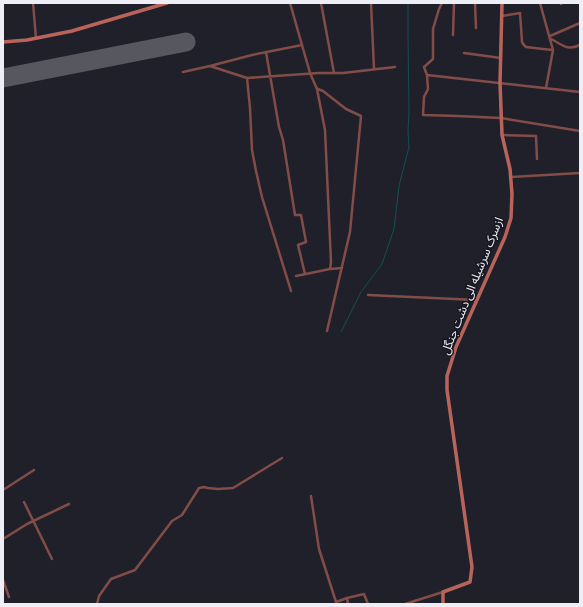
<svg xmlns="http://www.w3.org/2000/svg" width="583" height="607" viewBox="0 0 583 607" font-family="Manrope,'Noto Sans Arabic',sans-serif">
<rect width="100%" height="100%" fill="#20202a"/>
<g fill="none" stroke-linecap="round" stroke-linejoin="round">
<!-- stream -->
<path stroke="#0e5154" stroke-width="1" d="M 341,332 L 361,292 L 382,264 L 394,229 L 399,186 L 409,147 L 408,131 L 409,111 L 408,38 L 408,3"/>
<!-- runway -->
<path stroke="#575760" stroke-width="19" d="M 3,78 L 186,42"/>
<!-- street -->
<path stroke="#824d46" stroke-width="2.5" d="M 33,3 L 36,38
M 290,3 L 310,73 L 317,89 L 325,130 L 331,262 L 330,269
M 321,3 L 334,73
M 371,3 L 374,69
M 442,3 L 439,9 L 433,29 L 433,59 L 424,67 L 427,75 L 428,89 L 424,97 L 423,115 L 458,116 L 501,118 L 580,131
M 475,3 L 476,28
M 540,3 L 553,50 L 546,88
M 561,3 L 561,4
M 502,16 L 520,13 L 522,42 L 524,45 L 526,47 L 543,49 L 553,50
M 453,35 L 454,3
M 550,36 L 580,23
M 551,39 C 563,45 567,51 580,45
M 266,52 L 279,127 L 283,140 L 295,215 L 301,215 L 306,242 L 298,245 L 305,274
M 464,53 L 501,58
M 210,66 L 247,78 L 319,73 L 343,73 L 395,67
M 183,72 L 210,66 L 252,55 L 302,45
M 427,75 L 580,92
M 247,78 L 250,108 L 252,150 L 256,171 L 262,197 L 291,291
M 318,89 L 323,91 L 346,109 L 361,116 L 350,232 L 327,331
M 502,135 L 536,136 L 537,159
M 511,177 L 580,173
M 296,276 L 330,269 L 342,268
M 368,295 L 476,300
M 3,490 L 34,470
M 311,496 L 319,549 L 336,602 L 347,598 L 348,604
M 24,502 L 52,559
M 3,539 L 27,524 L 69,504
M 3,580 L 9,597
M 347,598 L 364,594 L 368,604
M 97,604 L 99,596 L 111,579 L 135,570 L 172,521 L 182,515 L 199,488 L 204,487 L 208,488 L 218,489 L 233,488 L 282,458
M 405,604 L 443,592"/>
<!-- secondary -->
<path stroke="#b9645a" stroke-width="3.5" d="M 3,42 L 27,40 L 72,31 L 167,3
M 443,604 L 443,592 L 470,582 L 472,567 L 447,390 L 447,376 L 456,347 L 505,237 L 511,218 L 512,194 L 510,169 L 502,135 L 500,83 L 502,3"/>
</g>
<g text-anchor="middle" stroke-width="3" stroke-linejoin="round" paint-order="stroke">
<!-- street labels -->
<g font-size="12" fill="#eeeef6" stroke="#171620">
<text transform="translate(472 286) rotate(-68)" y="4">ازسرک سرشیله الی دشت جنگل</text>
</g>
</g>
<!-- border -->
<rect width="583" height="607" fill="none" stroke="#eeeef6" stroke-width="8"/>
</svg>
